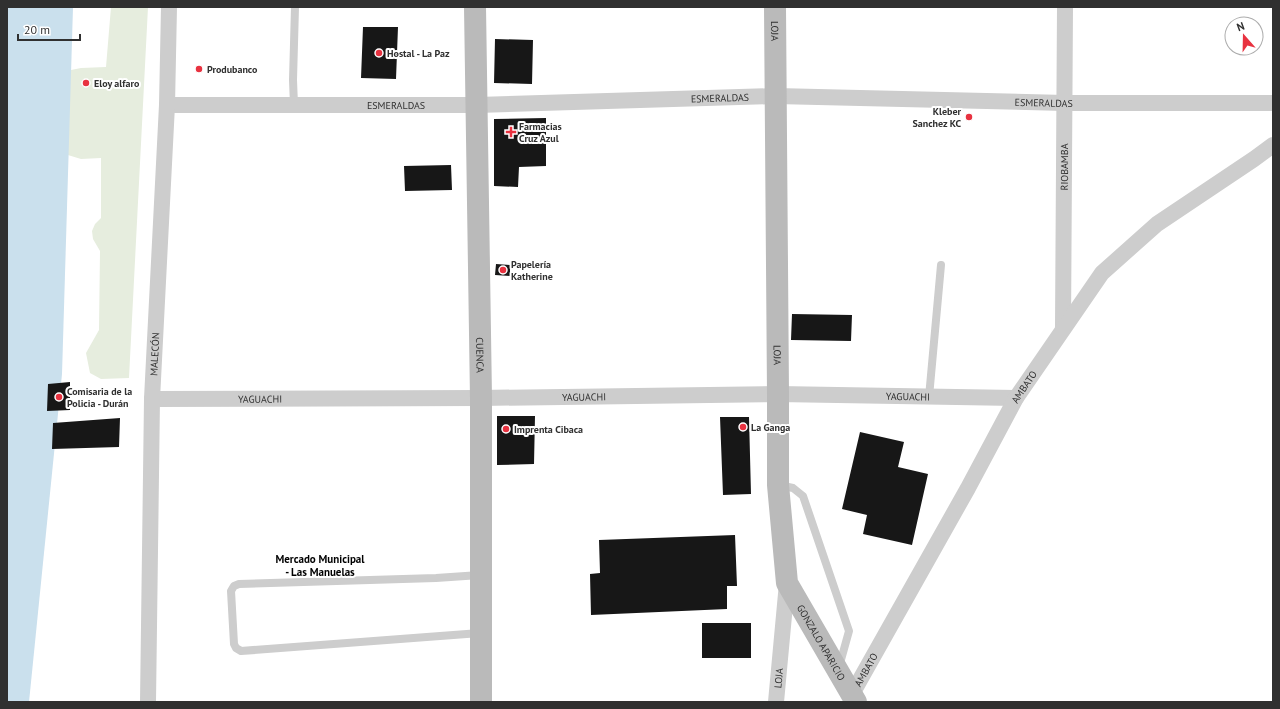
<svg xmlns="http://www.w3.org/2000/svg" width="1280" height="709" viewBox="0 0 1280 709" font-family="'PT Sans',sans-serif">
<rect width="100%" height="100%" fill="#fff"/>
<!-- green -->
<path fill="#e6edde" d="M 111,7 L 148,7 L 129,378 L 101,379 L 90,373 L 86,353 L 99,330 L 100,251 L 93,239 L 92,231 L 95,224 L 101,218 L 101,158 L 81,159 L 58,152 L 66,71 L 81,68 L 106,67 Z"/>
<!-- water -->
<path fill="#cae0ed" d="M 7,7 L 73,7 L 62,374 L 29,702 L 7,702 Z"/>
<!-- building -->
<path fill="#171717" d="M 363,27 L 398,27 L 396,79 L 361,78 Z
M 495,39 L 533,40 L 532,84 L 494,83 Z
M 546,118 L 546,166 L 519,167 L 518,187 L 494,186 L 494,119 Z
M 451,165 L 452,190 L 405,191 L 404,166 Z
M 496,264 L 510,265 L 510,276 L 495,275 Z
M 792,314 L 852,315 L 851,341 L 791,340 Z
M 70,382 L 70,410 L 47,411 L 48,384 Z
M 497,416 L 535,416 L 534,464 L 497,465 Z
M 720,417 L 749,417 L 751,494 L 723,495 Z
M 120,418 L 119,447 L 52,449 L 53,423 Z
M 860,432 L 904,442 L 898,467 L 928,474 L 912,545 L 863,534 L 867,515 L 842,509 Z
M 735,535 L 737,586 L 727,586 L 727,609 L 591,615 L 590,574 L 600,573 L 599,540 Z
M 702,623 L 751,623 L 751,658 L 702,658 Z"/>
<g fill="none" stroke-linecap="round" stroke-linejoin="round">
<!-- lane -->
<path stroke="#cdcdcd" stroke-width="8" d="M 294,105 L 293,80 L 295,7
M 929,397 L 941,265
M 779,485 L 793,488 L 803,496 L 849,631 L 839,667
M 480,575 L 436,578 L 239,584 L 234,586 L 231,591 L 234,644 L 236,648 L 241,651 L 480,633"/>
<!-- street -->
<g stroke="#cdcdcd" stroke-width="16">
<path id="s1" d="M 167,105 L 477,105 L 776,96 L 1065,103 L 1273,103"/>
<path id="s2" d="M 1063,328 L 1065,7"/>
<path id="s3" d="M 152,399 L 481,398 L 778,394 L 1016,398"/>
<path id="s4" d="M 852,694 L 968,488 L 1016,398 L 1102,273 L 1157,224 L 1254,159 L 1273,145"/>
<path id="s5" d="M 148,702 L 152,399 L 167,105 L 169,7"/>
<path id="s6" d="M 776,702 L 787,583"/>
</g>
<!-- secondary -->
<g stroke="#bababa" stroke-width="22">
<path id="s7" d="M 475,7 L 481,398 L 481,702"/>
<path id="s8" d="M 775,7 L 778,394 L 778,485 L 787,583 L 856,702"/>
</g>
</g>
<!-- markers -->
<g fill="#e83240" stroke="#fff" stroke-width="1.5">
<circle cx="379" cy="53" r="4"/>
<circle cx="199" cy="69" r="4"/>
<circle cx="86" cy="83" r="4"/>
<circle cx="969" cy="117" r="4"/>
<path d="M509 126h4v4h4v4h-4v4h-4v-4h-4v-4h4z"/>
<circle cx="503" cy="270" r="4"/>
<circle cx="59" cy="397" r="4"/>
<circle cx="743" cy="427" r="4"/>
<circle cx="506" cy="429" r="4"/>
</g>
<g text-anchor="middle" stroke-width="4" stroke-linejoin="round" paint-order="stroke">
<!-- street labels -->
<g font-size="10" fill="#303030" stroke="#fff">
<text dy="4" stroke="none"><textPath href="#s8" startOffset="24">LOJA</textPath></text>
<text dy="4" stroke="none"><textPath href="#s1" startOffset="553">ESMERALDAS</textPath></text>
<text dy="4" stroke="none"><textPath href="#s1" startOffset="877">ESMERALDAS</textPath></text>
<text dy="4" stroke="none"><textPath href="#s1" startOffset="229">ESMERALDAS</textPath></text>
<text dy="4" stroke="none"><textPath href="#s2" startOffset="161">RIOBAMBA</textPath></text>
<text dy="4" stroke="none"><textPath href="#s5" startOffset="348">MALECÓN</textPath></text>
<text dy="4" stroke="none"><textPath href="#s7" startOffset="348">CUENCA</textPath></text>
<text dy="4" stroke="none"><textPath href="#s8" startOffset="348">LOJA</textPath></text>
<text dy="4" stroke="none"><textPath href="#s4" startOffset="352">AMBATO</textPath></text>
<text dy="4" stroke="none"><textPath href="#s3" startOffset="756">YAGUACHI</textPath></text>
<text dy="4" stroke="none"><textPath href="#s3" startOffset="432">YAGUACHI</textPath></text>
<text dy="4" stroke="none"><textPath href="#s3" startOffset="108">YAGUACHI</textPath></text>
<text dy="4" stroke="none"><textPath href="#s8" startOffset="645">GONZALO APARICIO</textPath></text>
<text dy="4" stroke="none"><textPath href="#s4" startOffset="28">AMBATO</textPath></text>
<text dy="4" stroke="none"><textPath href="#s6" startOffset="24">LOJA</textPath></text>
</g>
<!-- poi labels -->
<g font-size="10" font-weight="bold" fill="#303030" stroke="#fff" text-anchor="start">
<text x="387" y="57">Hostal - La Paz</text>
<text x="207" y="73">Produbanco</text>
<text x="94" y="87">Eloy alfaro</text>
<text x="961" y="115" text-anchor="end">Kleber<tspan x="961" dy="12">Sanchez KC</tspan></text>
<text x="519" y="130">Farmacias<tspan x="519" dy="12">Cruz Azul</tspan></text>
<text x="511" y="268">Papelería<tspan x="511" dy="12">Katherine</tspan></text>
<text x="67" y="395">Comisaria de la<tspan x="67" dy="12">Policia - Durán</tspan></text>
<text x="751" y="431">La Ganga</text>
<text x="514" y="433">Imprenta Cibaca</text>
</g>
<!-- neighbourhood labels -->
<g font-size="11" font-weight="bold" fill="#000" stroke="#fff">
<text x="320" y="563">Mercado Municipal<tspan x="320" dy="13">- Las Manuelas</tspan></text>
</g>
</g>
<!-- border -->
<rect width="1280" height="709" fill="none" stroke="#303030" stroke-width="16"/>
<!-- north arrow -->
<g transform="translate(1244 36) rotate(340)"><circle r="19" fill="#ffffff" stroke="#acacac"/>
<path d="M0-3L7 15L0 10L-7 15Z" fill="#e83240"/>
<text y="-6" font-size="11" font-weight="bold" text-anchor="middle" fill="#303030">N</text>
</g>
<!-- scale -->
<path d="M18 34v6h62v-6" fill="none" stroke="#303030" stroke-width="2"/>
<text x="24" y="34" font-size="12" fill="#303030" stroke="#ffffff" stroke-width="3" paint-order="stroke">20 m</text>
</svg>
